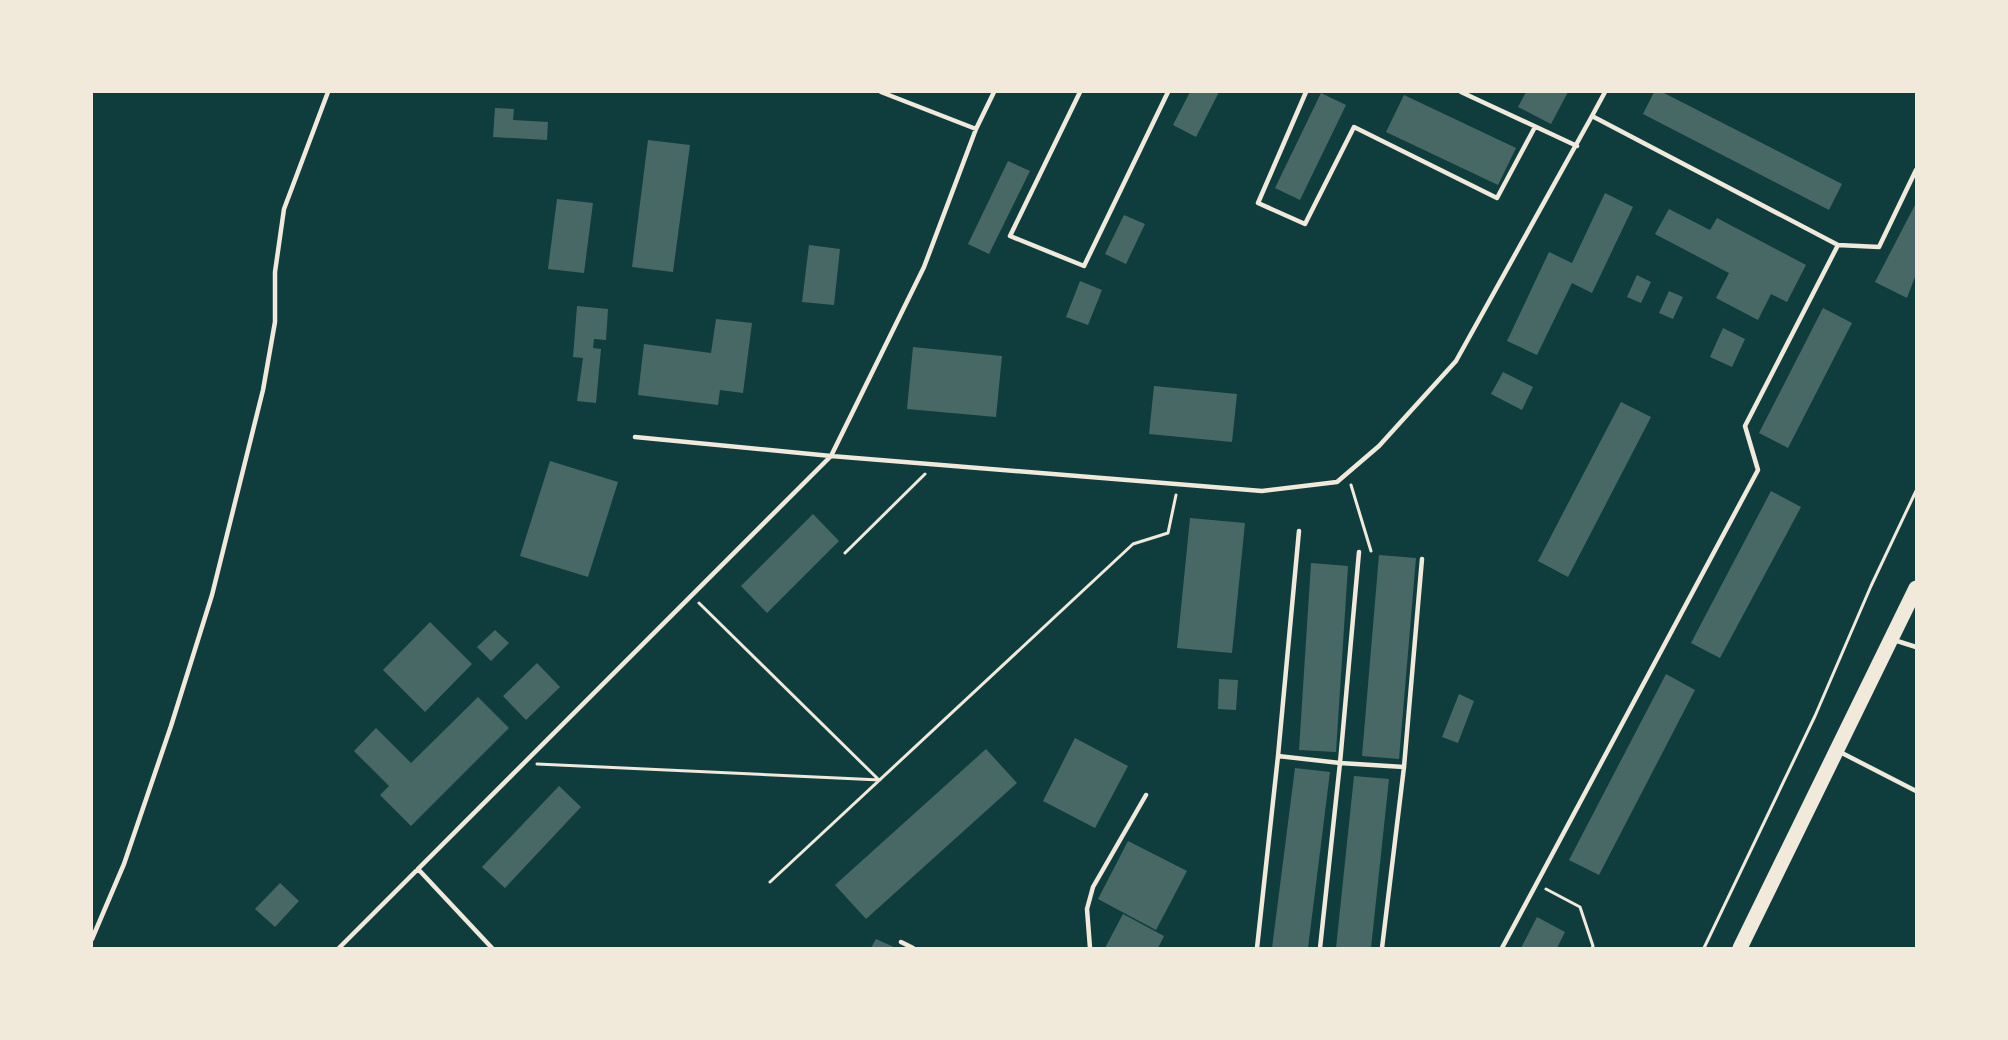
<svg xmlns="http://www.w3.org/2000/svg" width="2008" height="1040" viewBox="0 0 2008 1040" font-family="Roboto,sans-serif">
<rect width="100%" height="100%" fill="#0f3d3e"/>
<!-- building -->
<path fill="#486865" d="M 1190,92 L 1219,92 L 1196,137 L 1173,125 Z
M 1526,92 L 1568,92 L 1551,124 L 1518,107 Z
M 1654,92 L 1662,92 L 1842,184 L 1829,210 L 1643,114 Z
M 1321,93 L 1346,105 L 1300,200 L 1275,188 Z
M 1404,95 L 1516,148 L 1498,185 L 1386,132 Z
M 495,108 L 514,109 L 513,120 L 548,122 L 547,140 L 493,137 Z
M 648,140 L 690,145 L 673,272 L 632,267 Z
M 1008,161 L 1030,171 L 989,254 L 968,244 Z
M 1605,193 L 1633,207 L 1592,293 L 1572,283 L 1537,355 L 1507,341 L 1549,252 L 1572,263 Z
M 557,199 L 593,203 L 584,273 L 548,269 Z
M 1916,203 L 1916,274 L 1907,298 L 1875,282 Z
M 1669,209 L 1710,230 L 1717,218 L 1806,265 L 1787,302 L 1771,294 L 1758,320 L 1716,298 L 1729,273 L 1655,234 Z
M 1124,215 L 1145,224 L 1126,264 L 1105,254 Z
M 809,245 L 840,249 L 834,305 L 802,302 Z
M 1637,275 L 1651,282 L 1641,303 L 1627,297 Z
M 1080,281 L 1102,290 L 1088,325 L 1066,317 Z
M 1669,291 L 1683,297 L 1673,319 L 1659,313 Z
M 577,306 L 608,309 L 606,340 L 594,339 L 593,348 L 601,349 L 596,403 L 577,401 L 583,358 L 573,357 Z
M 1823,308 L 1852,323 L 1788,448 L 1759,433 Z
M 716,319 L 752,323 L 743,393 L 720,390 L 718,405 L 638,395 L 644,344 L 711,353 Z
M 1723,328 L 1745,339 L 1732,367 L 1710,357 Z
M 913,347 L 1002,356 L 996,417 L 907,409 Z
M 1503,372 L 1533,387 L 1522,410 L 1491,394 Z
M 1154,386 L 1237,394 L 1232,442 L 1149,434 Z
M 1621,402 L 1651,417 L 1568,577 L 1538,561 Z
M 550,461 L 618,482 L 588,577 L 520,556 Z
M 1771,491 L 1801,507 L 1720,658 L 1691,643 Z
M 813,514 L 839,541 L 767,613 L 741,586 Z
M 1190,518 L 1245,523 L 1232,653 L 1177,648 Z
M 1379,555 L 1416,558 L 1399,759 L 1362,756 Z
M 1311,563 L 1348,566 L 1336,752 L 1299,750 Z
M 430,622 L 472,664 L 425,712 L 383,670 Z
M 495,630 L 509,643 L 491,661 L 477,647 Z
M 537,663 L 560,687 L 526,720 L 503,696 Z
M 1666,674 L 1695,690 L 1599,875 L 1569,860 Z
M 1219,679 L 1238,680 L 1236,710 L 1218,709 Z
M 1459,694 L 1474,701 L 1458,743 L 1442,737 Z
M 478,697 L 509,728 L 411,826 L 380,795 L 389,786 L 354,751 L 376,728 L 411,763 Z
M 1075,738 L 1128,766 L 1095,828 L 1043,801 Z
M 986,749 L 1017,783 L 866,919 L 835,885 Z
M 1295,768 L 1330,772 L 1308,948 L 1272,948 Z
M 1354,776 L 1389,779 L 1371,948 L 1336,948 Z
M 559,786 L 581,807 L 505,888 L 482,867 Z
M 1128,841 L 1187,871 L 1156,930 L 1098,899 Z
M 280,883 L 299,901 L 275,927 L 255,909 Z
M 1123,914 L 1164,936 L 1158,948 L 1105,948 Z
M 1537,917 L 1565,932 L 1557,948 L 1521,948 Z
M 876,939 L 896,948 L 871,948 Z"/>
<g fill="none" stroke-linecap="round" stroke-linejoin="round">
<!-- path -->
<path stroke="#f1e9da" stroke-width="3" d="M 1351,485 L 1371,551
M 845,553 L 925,474
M 699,603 L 878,779
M 537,764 L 880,780
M 770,882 L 1133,544 L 1168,533 L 1176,495
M 1546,889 L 1580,907 L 1593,946 L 1592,948
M 1704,948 L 1815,716 L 1871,586 L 1916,491"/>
<!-- service -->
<path stroke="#f1e9da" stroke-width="4.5" d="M 881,92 L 976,129
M 1080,92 L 1010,236 L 1084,266 L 1168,92
M 1306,92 L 1258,203 L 1305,224 L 1354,127 L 1497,198 L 1535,127
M 1461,92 L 1577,146
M 1838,245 L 1879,247 L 1916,170
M 635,437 L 831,456 L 924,267 L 976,129 L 994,92
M 1894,640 L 1916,647
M 1840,752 L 1916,791
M 1278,756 L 1340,763 L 1404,767
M 418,869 L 492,948
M 92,939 L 124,864 L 171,726 L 212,595 L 263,390 L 275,322 L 275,272 L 284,209 L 328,92
M 901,942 L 913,948
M 339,948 L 831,456 L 1262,491 L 1337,482 L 1379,446 L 1456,361 L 1592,116
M 1090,948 L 1087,909 L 1093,887 L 1146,795
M 1257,948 L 1278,756 L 1299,531
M 1320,948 L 1340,763 L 1359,552
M 1382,948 L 1404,767 L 1422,559
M 1502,948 L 1758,470 L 1745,426 L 1838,245 L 1592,116 L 1605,92"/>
<!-- trunk -->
<path stroke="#f1e9da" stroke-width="15" d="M 1740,948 L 1916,588"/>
</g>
<!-- border -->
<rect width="2008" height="1040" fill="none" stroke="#f1e9da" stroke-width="186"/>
</svg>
